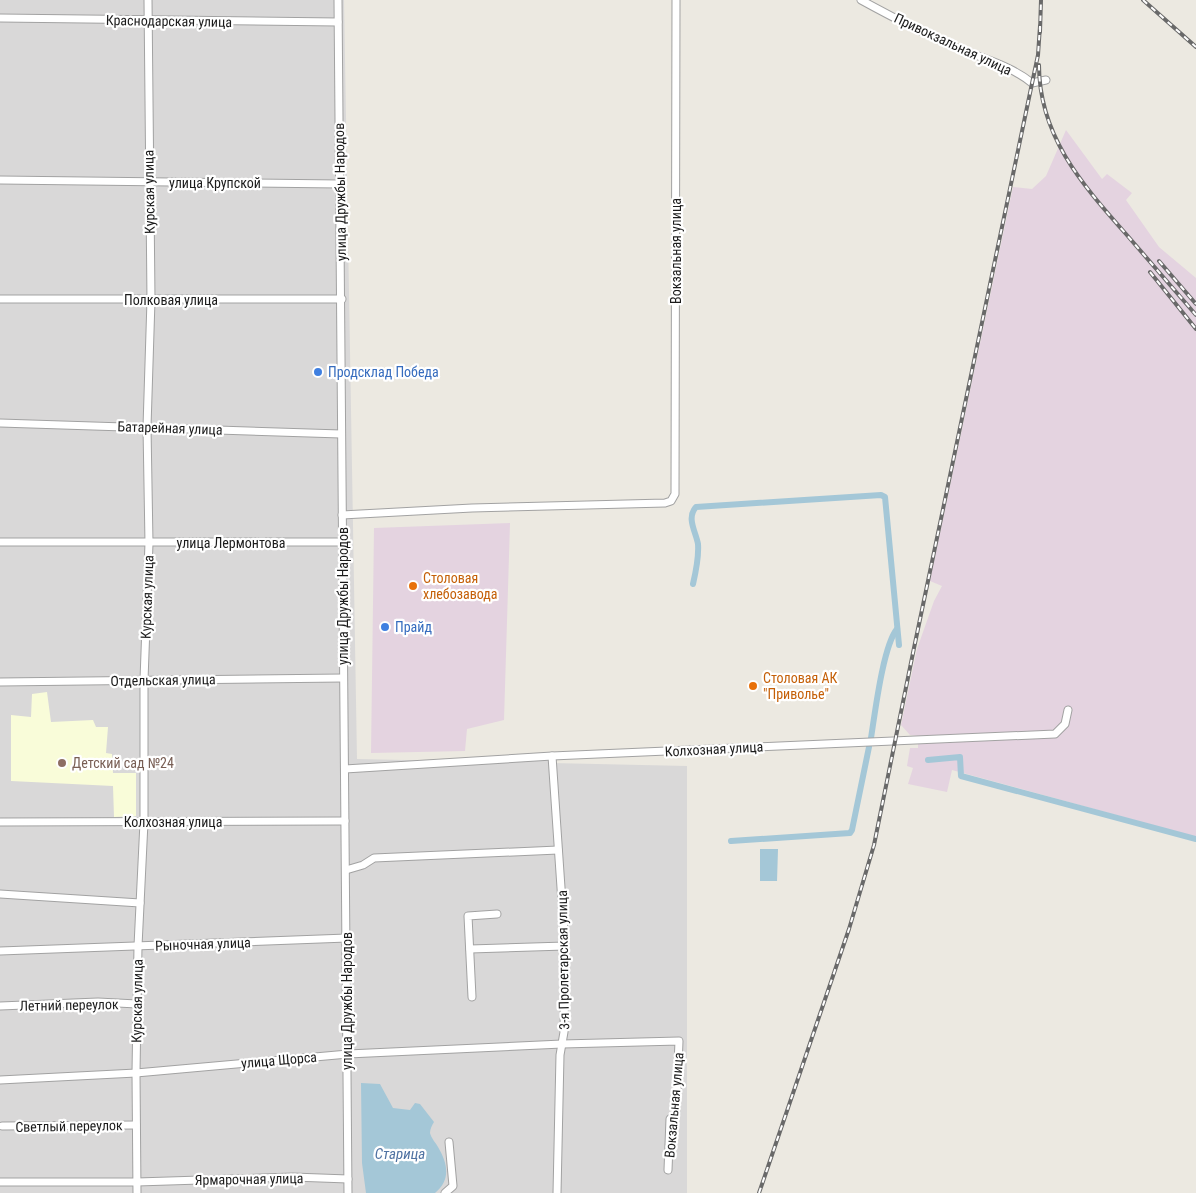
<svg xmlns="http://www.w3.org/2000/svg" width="1196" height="1193" viewBox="0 0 1196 1193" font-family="'Roboto Condensed',sans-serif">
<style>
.residential{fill:#d9d8d8}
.industrial{fill:#e4d3e0}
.education{fill:#f9fcd9}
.water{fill:#a4c7d7}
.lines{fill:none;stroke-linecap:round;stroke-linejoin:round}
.canal{stroke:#a4c7d7;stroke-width:6}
.minor-casing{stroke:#a2a2a2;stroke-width:9}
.minor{stroke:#fff;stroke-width:7}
.rail-casing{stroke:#696969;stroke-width:4}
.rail{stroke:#fff;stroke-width:2;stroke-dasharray:5.5;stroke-linecap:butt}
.shop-dot{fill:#3f7fe0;stroke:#fff;stroke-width:2}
.food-dot{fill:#e8710a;stroke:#fff;stroke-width:2}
.education-dot{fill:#8d6e63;stroke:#fff;stroke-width:2}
.labels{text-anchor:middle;stroke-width:4.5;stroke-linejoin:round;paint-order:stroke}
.street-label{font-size:14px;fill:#1b1b1b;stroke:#fff}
.shop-label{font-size:14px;fill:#366cbe;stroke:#fff;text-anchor:start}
.food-label{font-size:14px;fill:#c56008;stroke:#fff;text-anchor:start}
.education-label{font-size:14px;fill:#785e54;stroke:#fff;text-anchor:start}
.water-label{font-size:15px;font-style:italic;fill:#4f72a2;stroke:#fff}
</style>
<rect width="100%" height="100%" fill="#ece9e1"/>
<polygon class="residential" points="0,0 344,0 357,759 501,762 550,759 551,763 687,766 687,1193 0,1193"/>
<g class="industrial">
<polygon points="1066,130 1102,179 1107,174 1132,193 1126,200 1159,247 1196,278 1196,837 952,770 947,792 908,784 913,768 907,766 910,748 918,748 918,736 910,735 901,725 917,649 934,601 942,586 930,581 1013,187 1032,189 1046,176"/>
<polygon points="510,523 504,720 467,729 465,751 371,753 374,528"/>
</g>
<polygon class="education" points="47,692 51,722 93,720 96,727 108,727 106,753 112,754 113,773 136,773 136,816 114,817 113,786 11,781 11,715 31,717 32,694"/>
<g class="water">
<polygon points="760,849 778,849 777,881 760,881"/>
<path d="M361,1083L380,1084L393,1108L410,1110L415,1103L420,1104L434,1122C432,1125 430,1129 430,1133C431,1138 436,1143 438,1147C448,1164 451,1180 435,1193H366L362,1163Z"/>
</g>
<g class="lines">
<g class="canal">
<path d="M693,584C696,571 699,557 698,544C696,532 686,518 696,507L881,495L885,497L899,645"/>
<path d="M871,738C875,713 883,646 897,629"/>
<polyline points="928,760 960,757 961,776 1196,839"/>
<polyline points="731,841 850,833 852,830 869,747"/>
</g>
<defs>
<g id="minor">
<polyline points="338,0 348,1193"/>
<path d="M861,0C892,17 923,33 955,47C980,58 1010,65 1032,83L1046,80"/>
<polyline points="0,18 338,22"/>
<polyline points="0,180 340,184"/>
<polyline points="0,299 342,299"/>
<polyline points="0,423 341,434"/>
<polyline points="342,515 472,508 665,503 671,501 675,494 676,0"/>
<polyline points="0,542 342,542"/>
<polyline points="0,682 343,678"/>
<polyline points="552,756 565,946 564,1032 560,1055 557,1193"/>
<polyline points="345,769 552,756 1055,734 1065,724 1068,710"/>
<polyline points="0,822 345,821"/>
<polyline points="346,870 363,865 374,858 558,850"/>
<polyline points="0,894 140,903"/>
<polyline points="470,949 565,946"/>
<polyline points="0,951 347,938"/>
<polyline points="472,997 468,916 497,914"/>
<polyline points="0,1006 98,1002 137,1004"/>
<polyline points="0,1080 136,1073 348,1054 562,1044 679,1041 676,1114 670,1119 668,1170"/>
<polyline points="2,1126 136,1125"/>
<polyline points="0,1182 137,1182 293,1177 348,1179"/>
<polyline points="137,1193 136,1073 138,946 144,822 144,680 149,543 147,427 151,300 148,0"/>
<polyline points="445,1193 453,1186 449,1142"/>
</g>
</defs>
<use href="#minor" class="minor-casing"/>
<use href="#minor" class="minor"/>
<defs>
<g id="rail">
<polyline points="1143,0 1196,47"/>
<polyline points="1040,32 1041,0"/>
<path d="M1039,65C1039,136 1082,184 1126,234C1149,261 1173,288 1196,315"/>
<polyline points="1159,261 1196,304"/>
<polyline points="1150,272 1196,329"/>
<polyline points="759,1193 849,929 874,845 914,648 1030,93 1038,55 1040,26"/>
</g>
</defs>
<use href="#rail" class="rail-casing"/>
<use href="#rail" class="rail"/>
</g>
<g class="shop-dot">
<circle cx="318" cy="372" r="5"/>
<circle cx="385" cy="627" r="5"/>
</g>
<g class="food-dot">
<circle cx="413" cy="586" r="5"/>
<circle cx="753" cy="686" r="5"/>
</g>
<circle class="education-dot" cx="62" cy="763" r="5"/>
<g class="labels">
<g class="street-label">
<text transform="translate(169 21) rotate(1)" y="5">Краснодарская улица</text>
<text transform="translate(953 44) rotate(25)" y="5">Привокзальная улица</text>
<text x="215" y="188">улица Крупской</text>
<text transform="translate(149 192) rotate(-91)" y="5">Курская улица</text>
<text transform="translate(340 192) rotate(-91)" y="5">улица Дружбы Народов</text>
<text transform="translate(676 251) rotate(-90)" y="5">Вокзальная улица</text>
<text x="171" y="305">Полковая улица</text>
<text transform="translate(170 428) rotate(2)" y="5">Батарейная улица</text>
<text x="231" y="548">улица Лермонтова</text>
<text transform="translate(343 596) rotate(-90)" y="5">улица Дружбы Народов</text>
<text transform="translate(147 597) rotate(-88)" y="5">Курская улица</text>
<text transform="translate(163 680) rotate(-1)" y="5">Отдельская улица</text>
<text transform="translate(714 749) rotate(-3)" y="5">Колхозная улица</text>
<text x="173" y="827">Колхозная улица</text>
<text transform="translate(203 944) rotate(-2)" y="5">Рыночная улица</text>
<text transform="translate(563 960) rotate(-91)" y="5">3-я Пролетарская улица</text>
<text transform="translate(137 1001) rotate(-89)" y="5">Курская улица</text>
<text transform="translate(347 1001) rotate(-90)" y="5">улица Дружбы Народов</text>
<text transform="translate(69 1005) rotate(-1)" y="5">Летний переулок</text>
<text transform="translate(279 1060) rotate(-5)" y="5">улица Щорса</text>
<text transform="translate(674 1105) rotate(-85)" y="5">Вокзальная улица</text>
<text transform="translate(69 1126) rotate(-1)" y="5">Светлый переулок</text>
<text transform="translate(249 1179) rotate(-1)" y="5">Ярмарочная улица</text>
</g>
<g class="shop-label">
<text x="328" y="377">Продсклад Победа</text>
<text x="395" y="632">Прайд</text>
</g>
<g class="food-label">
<text x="423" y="583">Столовая<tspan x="423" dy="16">хлебозавода</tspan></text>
<text x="763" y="683">Столовая АК<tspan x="763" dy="16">"Приволье"</tspan></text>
</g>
<g class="education-label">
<text x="72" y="768">Детский сад №24</text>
</g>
<g class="water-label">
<text x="400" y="1159">Старица</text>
</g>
</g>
</svg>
